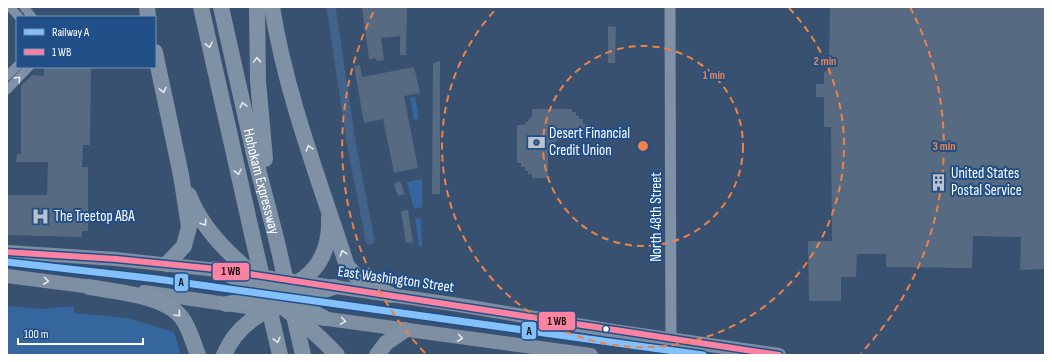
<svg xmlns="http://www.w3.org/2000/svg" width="1052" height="362" viewBox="0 0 1052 362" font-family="'Sofia Sans Condensed',sans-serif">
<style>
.green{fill:#35669d}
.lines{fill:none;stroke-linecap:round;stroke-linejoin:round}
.canal{stroke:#43638a;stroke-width:9}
.building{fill:#566a82}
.minor{stroke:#7f91a6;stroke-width:9}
.tertiary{stroke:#7f91a6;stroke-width:11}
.primary{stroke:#7e8ea3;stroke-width:14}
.motorway{stroke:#7f91a4;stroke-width:16}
.motorway-bridge{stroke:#7f91a4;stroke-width:16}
.bus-1-casing{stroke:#214f87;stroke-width:9}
.bus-1{stroke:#fc82a2;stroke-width:6}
.rail-1-casing{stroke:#214f87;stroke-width:10}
.rail-1{stroke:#84c1fa;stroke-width:7}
.oneway{stroke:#e5e9ed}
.oneway2{stroke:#e5e8ed}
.ring{fill:none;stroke:#ee8249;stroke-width:2;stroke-dasharray:7 5}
.bus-dot{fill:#fff;stroke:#214f87;stroke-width:1.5}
.labels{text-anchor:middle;stroke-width:4;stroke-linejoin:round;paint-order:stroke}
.poi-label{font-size:15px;fill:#fff;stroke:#214f87;text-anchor:start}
.street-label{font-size:15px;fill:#fff;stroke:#214f87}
.centre{fill:#ee8249;stroke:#214f87;stroke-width:2}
.ring-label{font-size:12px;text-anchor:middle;font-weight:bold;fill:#ee8249;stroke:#214f87;stroke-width:4;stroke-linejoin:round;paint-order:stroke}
.line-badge{stroke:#214f87;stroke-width:1.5}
.pale-badge-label{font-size:11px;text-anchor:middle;font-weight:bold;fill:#111}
</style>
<rect width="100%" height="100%" fill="#385170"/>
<g class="green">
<polygon points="415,97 419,119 414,120 410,98"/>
<polygon points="422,179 422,207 414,209 407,182"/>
<polygon points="421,218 422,247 419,247 415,219"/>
<polygon points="7,306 43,309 74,306 74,313 128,318 174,332 181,355 7,355"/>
</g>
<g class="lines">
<polyline class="canal" points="331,7 351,142 370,240"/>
</g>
<g class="building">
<polygon points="362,7 407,7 406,55 400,55 400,36 381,38 384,60 377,61 376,58 369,59"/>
<polygon points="830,7 1045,7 1045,269 1020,270 1021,237 973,236 972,268 886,267 886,254 857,254 856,277 841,277 841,301 809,301 808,241 832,241 831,127 824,127 824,97 816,97 816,84 824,84 824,72 829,70"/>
<polygon points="608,26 616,27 615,63 608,63"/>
<polygon points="440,61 440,194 432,194 433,63"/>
<polygon points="360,65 362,77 414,67 420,93 404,96 418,168 394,173 383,119 364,123 354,66"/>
<polygon points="44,67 91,67 90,145 83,145 82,167 88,167 88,231 82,231 82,237 7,235 7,195 47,195 48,162 16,162 17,154 21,154 21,86 32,75 44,76"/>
<polygon points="532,109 572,109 572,112 576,112 576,116 579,116 579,119 583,119 583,124 587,124 587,139 557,140 548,149 548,178 532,178 532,174 528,174 528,171 525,171 525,167 521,167 521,163 517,163 517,125 524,125 532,116"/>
<polygon points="400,181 405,194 398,196 394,184"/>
<polygon points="408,210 413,242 406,243 401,211"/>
</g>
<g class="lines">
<g class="minor">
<polyline points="10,7 19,17"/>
<polyline points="24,7 32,17"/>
<polyline points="7,76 17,66"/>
<polyline points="7,90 29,67"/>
</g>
<polyline class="tertiary" points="670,7 671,355"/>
<g class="primary">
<polyline points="7,252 116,259 226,271"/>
<polyline points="252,275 459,305 607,330 779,355"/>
<polyline points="7,276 100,288"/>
<polyline points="144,292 274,311"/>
<polyline points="313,317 591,355"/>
</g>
<g class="motorway">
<polyline points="147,7 148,17"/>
<polyline points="201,7 252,234"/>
<path id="s1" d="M221,7L254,154L276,238"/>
<polyline points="257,7 258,81 265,159"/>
<path d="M272,7C286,95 320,182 347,266L358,278L391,295"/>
<polyline points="155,52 181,175 189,227 184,246 167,264"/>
<path d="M189,195C209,248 275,295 324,318"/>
<path d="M216,269C261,288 303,319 337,355"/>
<path d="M89,287C116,292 165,295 182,318C190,329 193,343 198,355"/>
<path d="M227,304C278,294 332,284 329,218"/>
<path d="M224,355C243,309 291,301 334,287"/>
<polyline points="377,355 386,343 405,330"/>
</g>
<g class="motorway-bridge">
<polyline points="252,234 280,355"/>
<polyline points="276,238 303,355"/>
</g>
<defs>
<polyline id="bus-1" points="7,252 116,259 216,269 779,355"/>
</defs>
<use href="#bus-1" class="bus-1-casing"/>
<use href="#bus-1" class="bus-1"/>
<defs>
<polyline id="rail-1" points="7,262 157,279 703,355"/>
</defs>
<use href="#rail-1" class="rail-1-casing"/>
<use href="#rail-1" class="rail-1"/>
</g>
<defs><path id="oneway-chevron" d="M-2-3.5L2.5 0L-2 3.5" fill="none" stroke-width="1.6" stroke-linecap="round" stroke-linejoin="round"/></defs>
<g class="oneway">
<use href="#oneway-chevron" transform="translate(209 45) rotate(77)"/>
<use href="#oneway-chevron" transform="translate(257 60) rotate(-92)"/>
<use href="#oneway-chevron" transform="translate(18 79) rotate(-46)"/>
<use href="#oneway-chevron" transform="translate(163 90) rotate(78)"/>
<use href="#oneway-chevron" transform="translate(243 105) rotate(-103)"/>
<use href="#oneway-chevron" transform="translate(309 148) rotate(-107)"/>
<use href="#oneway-chevron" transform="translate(238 172) rotate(77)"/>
<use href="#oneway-chevron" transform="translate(204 223) rotate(56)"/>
<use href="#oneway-chevron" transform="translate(343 253) rotate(-107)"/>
<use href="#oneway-chevron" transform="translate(178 314) rotate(47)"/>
<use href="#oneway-chevron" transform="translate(277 340) rotate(77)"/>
</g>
<g class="oneway2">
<use href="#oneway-chevron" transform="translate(46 281) rotate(8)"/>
<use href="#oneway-chevron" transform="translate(343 321) rotate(9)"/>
<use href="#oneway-chevron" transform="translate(460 338) rotate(8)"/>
</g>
<g class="ring">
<circle cx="643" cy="146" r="100"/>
<path d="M789 8A201 201 0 1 1 497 8"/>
<path d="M425 353A301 301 0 0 1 376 7M910 7A301 301 0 0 1 861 353"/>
</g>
<defs>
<symbol id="bank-bare" viewBox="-9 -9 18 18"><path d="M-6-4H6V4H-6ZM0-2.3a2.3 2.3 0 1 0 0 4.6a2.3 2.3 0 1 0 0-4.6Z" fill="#b9c2cd" stroke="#214f87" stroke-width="2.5" paint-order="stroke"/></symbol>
<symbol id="building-bare" viewBox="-9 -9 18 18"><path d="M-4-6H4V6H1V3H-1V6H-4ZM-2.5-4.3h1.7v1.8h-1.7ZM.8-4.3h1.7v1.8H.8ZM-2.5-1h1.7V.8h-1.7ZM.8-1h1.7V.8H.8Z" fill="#b9c2cd" stroke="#214f87" stroke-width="2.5" paint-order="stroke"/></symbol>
<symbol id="hospital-bare" viewBox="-9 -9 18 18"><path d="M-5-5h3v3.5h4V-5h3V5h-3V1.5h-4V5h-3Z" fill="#b9c2cd" stroke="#214f87" stroke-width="2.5" paint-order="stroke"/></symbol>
</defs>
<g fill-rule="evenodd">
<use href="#bank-bare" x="524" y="130" width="25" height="25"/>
<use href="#building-bare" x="926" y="170" width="25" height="25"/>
<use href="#hospital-bare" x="28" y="204" width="25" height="25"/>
</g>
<circle class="bus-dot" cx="606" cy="329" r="3.5"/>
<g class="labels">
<g class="poi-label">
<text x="549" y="138">Desert Financial<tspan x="549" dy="17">Credit Union</tspan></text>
<text x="951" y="178">United States<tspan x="951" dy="17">Postal Service</tspan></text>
<text x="54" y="221">The Treetop ABA</text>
</g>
<g class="street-label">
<text dy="5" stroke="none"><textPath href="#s1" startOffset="179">Hohokam Expressway</textPath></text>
<text transform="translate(656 217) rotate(-90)" y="5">North 48th Street</text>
<text transform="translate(396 279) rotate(8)" y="5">East Washington Street</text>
</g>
</g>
<circle cx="643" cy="146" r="6" class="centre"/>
<g class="ring-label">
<text x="825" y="65">2 min</text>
<text x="714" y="79">1 min</text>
<text x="944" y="150">3 min</text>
</g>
<g class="line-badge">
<rect x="212" y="262" width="38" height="19" rx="4" fill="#fc82a2"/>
<rect x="174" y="273" width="15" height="19" rx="4" fill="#84c1fa"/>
<rect x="538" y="311" width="38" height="20" rx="4" fill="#fc82a2"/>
<rect x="521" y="321" width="16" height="19" rx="4" fill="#84c1fa"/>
</g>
<g class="pale-badge-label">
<text x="231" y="275">1 WB</text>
<text x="181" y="286">A</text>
<text x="557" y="325">1 WB</text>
<text x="529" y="335">A</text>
</g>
<rect width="1052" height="362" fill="none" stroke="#ffffff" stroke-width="16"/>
<rect x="16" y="16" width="140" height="52" fill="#214f87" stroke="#7a95b7"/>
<rect x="24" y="29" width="20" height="6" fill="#84c1fa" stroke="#7a95b7"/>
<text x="52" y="36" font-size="12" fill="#ffffff">Railway A</text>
<rect x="24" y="49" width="20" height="6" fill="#fc82a2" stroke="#7a95b7"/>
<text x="52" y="56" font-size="12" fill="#ffffff">1 WB</text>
<path d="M18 338v6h125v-6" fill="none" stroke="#ffffff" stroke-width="2"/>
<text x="24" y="338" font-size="12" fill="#ffffff" stroke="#214f87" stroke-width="3" paint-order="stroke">100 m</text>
</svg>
